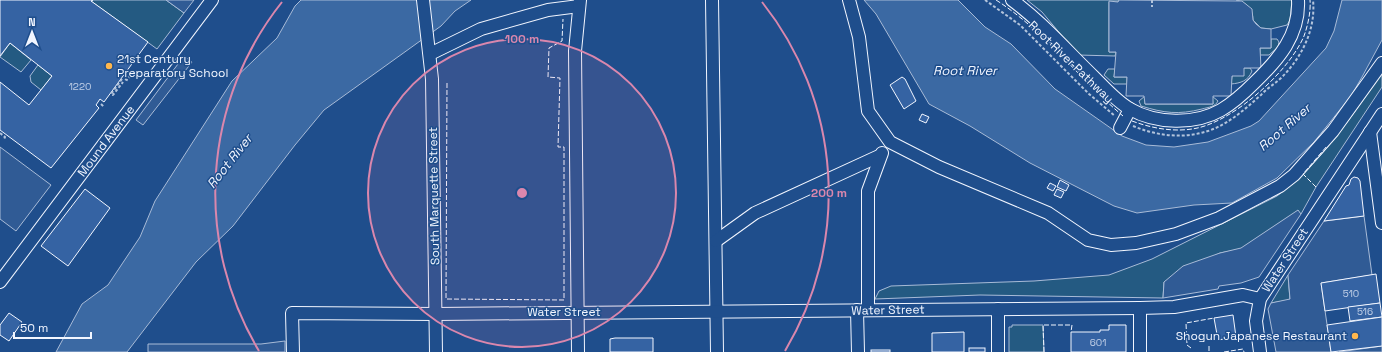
<svg xmlns="http://www.w3.org/2000/svg" width="1382" height="352" viewBox="0 0 1382 352" font-family="'Space Grotesk',sans-serif">
<style>
.green{fill:#245a82;stroke:#a8bbd7}
.parking{fill:#305b95;stroke:#a8bbd7}
.water{fill:#3b69a3;stroke:#a8bbd7}
.building{fill:#3563a3;stroke:#f2f6ff}
.lines{fill:none;stroke-linecap:round;stroke-linejoin:round}
.minor-casing{stroke:#f2f6ff;stroke-width:14}
.path{stroke:#b3c4dc;stroke-width:2;stroke-dasharray:3 2;stroke-linecap:butt}
.minor{stroke:#1f4e8c;stroke-width:12}
.fence{stroke:#f2f6ff;stroke-width:1;stroke-dasharray:5 2;stroke-linecap:butt}
.ring{fill:none;stroke:#da87ad;stroke-width:2}
.poi-dot{fill:#ffb74d;stroke:#1f4e8c;stroke-width:1.5}
.labels{text-anchor:middle;stroke-width:3;stroke-linejoin:round;paint-order:stroke}
.number-label{font-size:10px;fill:#c3d1e8}
.poi-label{font-size:12px;fill:#f2f6ff;stroke:#1f4e8c;text-anchor:start}
.street-label{font-size:12px;fill:#f2f6ff;stroke:#1f4e8c}
.water-label{font-size:13px;font-style:italic;fill:#f2f6ff;stroke:#1f4e8c}
.centre{fill:#da87ad;stroke:#1f4e8c;stroke-width:2}
.ring-label{font-size:12px;text-anchor:middle;font-weight:bold;fill:#da87ad;stroke:#1f4e8c;stroke-width:3;stroke-linejoin:round;paint-order:stroke}
</style>
<rect width="100%" height="100%" fill="#1f4e8c"/>
<g class="green">
<polygon points="93,0 166,0 184,13 157,49 91,1"/>
<polygon points="1027,0 1119,0 1119,2 1109,2 1109,52 1116,52 1115,56 1078,55 1042,12"/>
<path d="M1236,0H1292L1290,20L1287,25L1271,29L1261,28L1253,20C1253,9 1246,2 1236,0Z"/>
<polygon points="1271,39 1277,39 1279,42 1278,47 1269,55 1260,55 1260,48 1271,48"/>
<polygon points="10,43 31,60 21,72 0,57"/>
<polygon points="38,65 52,76 41,90 31,82 30,76"/>
<path d="M1244,68H1250L1252,71C1248,81 1241,83 1231,84L1232,76Z"/>
<polygon points="1108,69 1115,69 1114,77 1127,77 1127,84 1114,84 1104,75"/>
<path d="M1382,73V87L1316,187L1301,214L1298,211L1241,249L1220,253L1164,282L1163,298L980,295L875,299L879,291L891,286L1034,281L1109,275L1152,259L1277,196C1321,163 1351,117 1382,73Z"/>
<path d="M1145,96V104H1213L1212,96L1218,101C1215,107 1209,107 1202,109C1178,115 1164,113 1141,106L1139,101Z"/>
<polygon points="1288,275 1290,300 1271,303"/>
<polygon points="1012,325 1043,325 1044,352 1009,352 1009,327 1012,327"/>
</g>
<g class="parking">
<polygon points="166,0 194,0 184,13"/>
<polygon points="1119,0 1242,1 1252,9 1253,20 1256,24 1261,28 1271,29 1271,48 1260,48 1261,68 1244,68 1244,76 1232,76 1231,96 1213,96 1213,104 1145,104 1144,96 1126,96 1127,77 1114,77 1116,52 1109,52 1109,1 1118,2"/>
<polygon points="184,56 192,62 143,125 136,120"/>
<polygon points="0,147 51,185 16,231 0,219"/>
<polygon points="1298,210 1301,214 1259,277 1241,283 1219,286 1218,289 1163,298 1164,282 1183,266 1220,253 1241,248"/>
<polygon points="1364,216 1372,275 1321,283 1331,352 1276,352 1268,309 1271,303 1290,299 1288,275 1324,221"/>
<polygon points="285,341 285,352 148,352 148,344 261,344"/>
<polygon points="1382,346 1382,352 1339,352"/>
</g>
<g class="water">
<polygon points="301,0 471,0 455,11 441,26 324,110 295,145 233,226 196,262 127,352 56,352 82,304 108,285 140,237 155,201 232,81 277,38 295,6"/>
<polygon points="864,0 958,0 985,27 1011,44 1055,89 1122,136 1146,145 1174,147 1208,142 1251,126 1259,121 1326,48 1334,31 1342,0 1382,0 1382,40 1362,77 1351,96 1314,142 1277,178 1232,203 1194,205 1137,213 1114,206 1030,163 970,126 929,104 876,14"/>
</g>
<g class="building">
<polygon points="0,0 93,0 91,1 148,42 104,102 100,99 96,105 99,108 51,168 0,130 0,82 29,105 52,76 10,43 0,56"/>
<polygon points="902,77 905,79 916,101 904,109 890,85"/>
<polygon points="922,114 929,117 926,123 919,120"/>
<polygon points="1354,177 1358,178 1360,181 1364,216 1324,221 1346,186 1349,185 1351,179"/>
<polygon points="1060,180 1069,185 1066,191 1057,187"/>
<polygon points="1050,183 1056,186 1053,191 1047,188"/>
<polygon points="85,189 110,208 68,266 41,246"/>
<polygon points="1057,189 1064,192 1061,198 1054,195"/>
<polygon points="1376,274 1380,303 1325,311 1321,283"/>
<polygon points="1380,303 1382,317 1350,321 1348,307"/>
<polygon points="9,313 22,322 9,341 0,335 0,325"/>
<polygon points="1233,315 1236,337 1218,340 1214,318"/>
<polygon points="1382,317 1382,346 1331,352 1327,325"/>
<polygon points="1109,325 1126,325 1126,352 1071,352 1071,332 1100,332 1100,330 1109,330"/>
<polygon points="964,332 964,352 932,352 932,333"/>
<polygon points="615,338 653,338 653,352 610,352 610,339"/>
<rect x="969" y="348" width="16" height="4"/>
<rect x="871" y="350" width="19" height="2"/>
</g>
<g class="lines">
<defs>
<g id="minor">
<polyline points="423,0 432,79 436,352"/>
<polyline points="712,0 717,352"/>
<polyline points="849,0 859,37 868,111 890,142 939,167 1048,213 1088,240 1111,245 1136,243 1176,234 1219,218 1280,186 1294,175 1333,131 1382,63"/>
<path d="M1012,0C1042,22 1067,51 1094,77C1105,88 1116,101 1130,109C1156,124 1195,125 1221,110C1233,103 1244,93 1254,83C1278,60 1300,35 1298,0"/>
<polyline points="430,54 481,29 548,10 579,6"/>
<polyline points="1120,128 1130,109"/>
<polyline points="1370,132 1382,223"/>
<polyline points="716,241 755,213 879,156"/>
<polyline points="0,282 212,0"/>
<polyline points="1140,308 1140,352"/>
<polyline points="998,309 998,352"/>
<polyline points="857,310 858,352"/>
<polyline points="868,310 868,191 882,153"/>
<polyline points="293,352 292,313 436,314 1140,308 1174,307 1243,295 1260,299"/>
<polyline points="578,352 575,51 580,0"/>
<polyline points="1260,352 1256,321 1260,299 1382,114"/>
</g>
</defs>
<use href="#minor" class="minor-casing"/>
<g class="path">
<polyline points="985,0 1020,25 1089,94 1115,116"/>
<polyline points="1152,0 1152,7"/>
<polyline points="128,76 131,78"/>
<polyline points="122,79 111,94 113,95 123,82"/>
<polyline points="125,79 129,81"/>
<polyline points="101,104 104,107"/>
<path d="M1133,126C1157,136 1183,139 1208,131C1229,124 1245,109 1261,95C1267,88 1275,84 1282,77C1302,57 1316,29 1313,0"/>
<polyline points="0,133 5,137 4,139"/>
</g>
<use href="#minor" class="minor"/>
<g class="fence">
<path d="M996,0C1045,31 1079,79 1123,116"/>
<polyline points="447,83 446,299 564,300 564,147 558,147 560,78 548,77 549,48 562,41 563,19"/>
<path d="M1132,121C1151,128 1172,132 1192,129C1231,124 1289,72 1304,36C1308,25 1311,11 1310,0"/>
<polyline points="1316,187 1303,174 1327,146"/>
<polyline points="1209,346 1209,352"/>
<polyline points="1191,348 1187,345 1186,323 1214,318"/>
<polyline points="1044,352 1043,325 1072,325 1071,332"/>
<polyline points="1224,352 1243,349 1244,352"/>
</g>
</g>
<circle cx="522" cy="193" r="154" fill="#da87ad" fill-opacity=".12"/>
<g class="ring">
<circle cx="522" cy="193" r="154"/>
<path d="M259 351A307 307 0 0 1 282 2M762 2A307 307 0 0 1 785 351"/>
</g>
<g class="poi-dot">
<circle cx="109" cy="66" r="4"/>
<circle cx="1355" cy="336" r="4"/>
</g>
<g class="labels">
<g class="number-label">
<text x="80" y="90">1220</text>
<text x="1351" y="297">510</text>
<text x="1365" y="315">516</text>
<text x="1098" y="346">601</text>
</g>
<g class="poi-label">
<text x="117" y="63">21st Century<tspan x="117" dy="14">Preparatory School</tspan></text>
<text x="1347" y="340" text-anchor="end">Shogun Japanese Restaurant</text>
</g>
<g class="street-label">
<text transform="translate(1071 62) rotate(44)" y="4">Root River Pathway</text>
<text transform="translate(106 141) rotate(-53)" y="4">Mound Avenue</text>
<text transform="translate(434 196) rotate(-91)" y="4">South Marquette Street</text>
<text transform="translate(1285 260) rotate(-57)" y="4">Water Street</text>
<text transform="translate(888 310) rotate(-1)" y="4">Water Street</text>
<text x="564" y="316">Water Street</text>
</g>
<g class="water-label">
<text x="965" y="75">Root River</text>
<text transform="translate(1284 127) rotate(-41)" y="5">Root River</text>
<text transform="translate(229 161) rotate(-52)" y="5">Root River</text>
</g>
</g>
<circle cx="522" cy="193" r="6" class="centre"/>
<g class="ring-label">
<text x="522" y="43">100 m</text>
<text x="829" y="197">200 m</text>
</g>
<g transform="translate(32 32)" stroke="#1f4e8c" stroke-width="3" paint-order="stroke">
<path d="M0-3L7 15L0 10L-7 15Z" fill="#f2f6ff"/>
<text y="-6" font-size="11" font-weight="bold" text-anchor="middle" fill="#f2f6ff">N</text>
</g>
<path d="M14 332v6h77v-6" fill="none" stroke="#f2f6ff" stroke-width="2"/>
<text x="20" y="332" font-size="12" fill="#f2f6ff" stroke="#1f4e8c" stroke-width="3" paint-order="stroke">50 m</text>
</svg>
